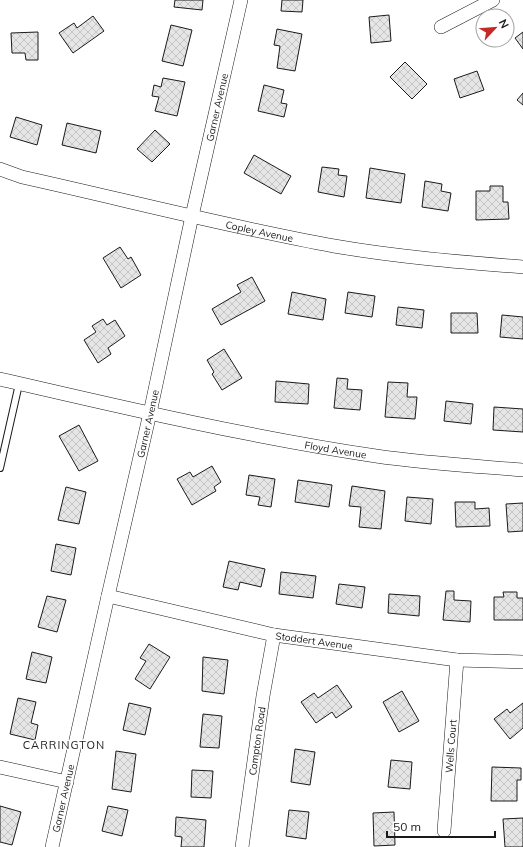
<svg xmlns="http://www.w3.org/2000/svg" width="523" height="847" viewBox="0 0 523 847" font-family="Mulish,sans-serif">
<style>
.building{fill:url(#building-cross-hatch);stroke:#1a1a1a}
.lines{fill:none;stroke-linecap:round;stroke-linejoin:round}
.lane-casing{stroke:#1a1a1a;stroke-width:8}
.street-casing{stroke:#1a1a1a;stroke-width:14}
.lane{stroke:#fff;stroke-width:6}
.street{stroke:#fff;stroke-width:13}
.labels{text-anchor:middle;stroke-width:3;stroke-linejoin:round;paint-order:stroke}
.street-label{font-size:10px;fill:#1a1a1a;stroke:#fff}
.neighbourhood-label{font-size:11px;letter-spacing:1px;fill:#1a1a1a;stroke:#fff}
</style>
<defs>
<pattern id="building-cross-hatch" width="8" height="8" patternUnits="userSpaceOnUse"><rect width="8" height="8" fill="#e6e6e6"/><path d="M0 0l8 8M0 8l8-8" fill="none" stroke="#c5c5c5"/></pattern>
</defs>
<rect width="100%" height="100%" fill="#fff"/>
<g class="building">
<polygon points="175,0 203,0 202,10 174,7"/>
<polygon points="282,0 303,0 302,12 281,11"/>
<polygon points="389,15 391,41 371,43 369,17"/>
<polygon points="93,16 104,31 73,53 59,33 74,23 77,28"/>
<polygon points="171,25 192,30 183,66 162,61"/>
<polygon points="277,29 302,34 295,71 277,68 280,46 274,45"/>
<polygon points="38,32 38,60 26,60 25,53 12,53 11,33"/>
<polygon points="523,32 523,49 515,38"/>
<polygon points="405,62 427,84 412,99 390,77"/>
<polygon points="477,71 484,90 460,98 454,79"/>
<polygon points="163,78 185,82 177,116 155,111 159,97 152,96 154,85 161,87"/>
<polygon points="264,85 284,90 281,103 287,104 284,117 258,111"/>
<polygon points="523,93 523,105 517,100"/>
<polygon points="16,117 42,125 37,145 10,137"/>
<polygon points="67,123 101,131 96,153 62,145"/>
<polygon points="155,130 170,144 152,162 137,149"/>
<polygon points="254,155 291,176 281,194 244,173"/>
<polygon points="322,167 339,169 338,175 347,176 344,197 318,192"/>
<polygon points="370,168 405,174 401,203 366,198"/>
<polygon points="425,181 442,184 441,191 451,193 448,211 422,207"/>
<polygon points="490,186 503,186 503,202 508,202 509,219 476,220 476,191 490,191"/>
<polygon points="120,247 128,259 131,257 141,275 121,288 103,258"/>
<polygon points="252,277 265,301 221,325 212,309 241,292 237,285"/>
<polygon points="292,292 326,299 323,320 288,314"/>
<polygon points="348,292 375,296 372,317 345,313"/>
<polygon points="398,307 424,310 422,328 396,325"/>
<polygon points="451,313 477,313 478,333 451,333"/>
<polygon points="502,315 523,317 523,339 500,337"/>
<polygon points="103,319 107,325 115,320 125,336 108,348 111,354 98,363 84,340 96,332 92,326"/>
<polygon points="224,349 242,378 222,390 212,374 214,372 207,360"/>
<polygon points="337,378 348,379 347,389 362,390 360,410 334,408"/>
<polygon points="276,381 309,384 308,404 275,402"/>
<polygon points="388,382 408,383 407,397 417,397 415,419 385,417"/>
<polygon points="446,401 473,404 471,424 444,421"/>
<polygon points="494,407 523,409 523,432 493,430"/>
<polygon points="79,425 98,461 79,471 59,436"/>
<polygon points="212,466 221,482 214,487 216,491 192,505 177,479 190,472 193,477"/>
<polygon points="249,475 275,479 271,507 258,505 260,497 246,495"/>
<polygon points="298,480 332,485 329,507 295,502"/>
<polygon points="352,486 385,491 381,529 359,527 361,507 349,506"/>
<polygon points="66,487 86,492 79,524 58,520"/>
<polygon points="407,497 433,499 431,524 405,521"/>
<polygon points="455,502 475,502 475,509 489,508 490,526 456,527"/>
<polygon points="523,503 523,531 508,532 506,504"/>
<polygon points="56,544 76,548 71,575 51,571"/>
<polygon points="229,561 265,569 261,587 240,582 238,590 223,587"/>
<polygon points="281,572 316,576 313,598 279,594"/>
<polygon points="339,584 365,587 362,608 336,604"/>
<polygon points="446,591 454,591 454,600 471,601 470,622 443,620"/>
<polygon points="503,592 517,592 517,598 523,598 523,620 494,620 494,597 504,597"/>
<polygon points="389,594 420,596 419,616 388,613"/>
<polygon points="47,596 66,600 57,632 38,627"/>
<polygon points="149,644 170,657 150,689 135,679 146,661 140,658"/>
<polygon points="32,652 52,657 46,683 26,679"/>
<polygon points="203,657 228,660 224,694 202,691"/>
<polygon points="337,685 352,707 336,718 332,712 316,723 301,702 314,693 318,698"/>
<polygon points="402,691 419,721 399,732 383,702"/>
<polygon points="18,698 36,702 31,723 38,725 35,740 10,734"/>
<polygon points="129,703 151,708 145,735 123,730"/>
<polygon points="523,703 523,728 510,739 494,719 507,709 510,713"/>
<polygon points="203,714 222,716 219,748 200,747"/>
<polygon points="295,749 315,752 310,785 291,782"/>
<polygon points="116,751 136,754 131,792 112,789"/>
<polygon points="391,760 412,762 410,789 388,787"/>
<polygon points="492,767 521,768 521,780 517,780 517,801 491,801"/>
<polygon points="192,770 213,771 211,798 191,797"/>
<polygon points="0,806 21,812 12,845 0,842"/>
<polygon points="108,806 128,810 122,836 102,831"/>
<polygon points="289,810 309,812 306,839 286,836"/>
<polygon points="394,812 395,845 374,846 373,813"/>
<polygon points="176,817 206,820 204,847 181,847 182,837 175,836"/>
<polygon points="523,818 523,847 505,847 503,819"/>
</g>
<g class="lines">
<defs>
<polyline id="lane" points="0,468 19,384"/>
<g id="street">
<polyline points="441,27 493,0"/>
<path id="s1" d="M0,169L22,177C126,200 229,227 334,246C397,257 460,262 523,267"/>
<path id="s2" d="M0,379C125,408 249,437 376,456C424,463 474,466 523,470"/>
<path id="s3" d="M108,596L274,635L457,660L523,662"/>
<polyline points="0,767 67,782"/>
<path id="s4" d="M444,831L457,660"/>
<path id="s5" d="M52,847L108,596L150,413L192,216L241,0"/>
<path id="s6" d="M242,847L263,696L274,635"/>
</g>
</defs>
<use href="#lane" class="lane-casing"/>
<use href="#street" class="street-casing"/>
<use href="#lane" class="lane"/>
<use href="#street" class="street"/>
</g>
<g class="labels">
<g class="street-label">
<text dy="4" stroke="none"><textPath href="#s5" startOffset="758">Garner Avenue</textPath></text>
<text dy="4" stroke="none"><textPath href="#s1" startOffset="267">Copley Avenue</textPath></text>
<text dy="4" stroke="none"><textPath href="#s5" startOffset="434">Garner Avenue</textPath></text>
<text dy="4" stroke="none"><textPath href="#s2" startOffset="343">Floyd Avenue</textPath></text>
<text dy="4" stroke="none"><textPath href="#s3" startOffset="211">Stoddert Avenue</textPath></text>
<text dy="4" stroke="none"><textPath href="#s6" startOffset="107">Compton Road</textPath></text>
<text dy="4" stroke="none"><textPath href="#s4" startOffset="85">Wells Court</textPath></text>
<text dy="4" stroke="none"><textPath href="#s5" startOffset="50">Garner Avenue</textPath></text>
</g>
<g class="neighbourhood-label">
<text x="64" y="749">CARRINGTON</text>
</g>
</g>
<g transform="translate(495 28) rotate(64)"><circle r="19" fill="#ffffff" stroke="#a3a3a3"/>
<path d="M0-3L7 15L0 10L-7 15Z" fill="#c62828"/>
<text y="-6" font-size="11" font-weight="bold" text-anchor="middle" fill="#1a1a1a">N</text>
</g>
<path d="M387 831v6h108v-6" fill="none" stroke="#1a1a1a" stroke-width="2"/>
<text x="393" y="831" font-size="12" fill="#1a1a1a" stroke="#ffffff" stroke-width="3" paint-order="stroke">50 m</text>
</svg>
